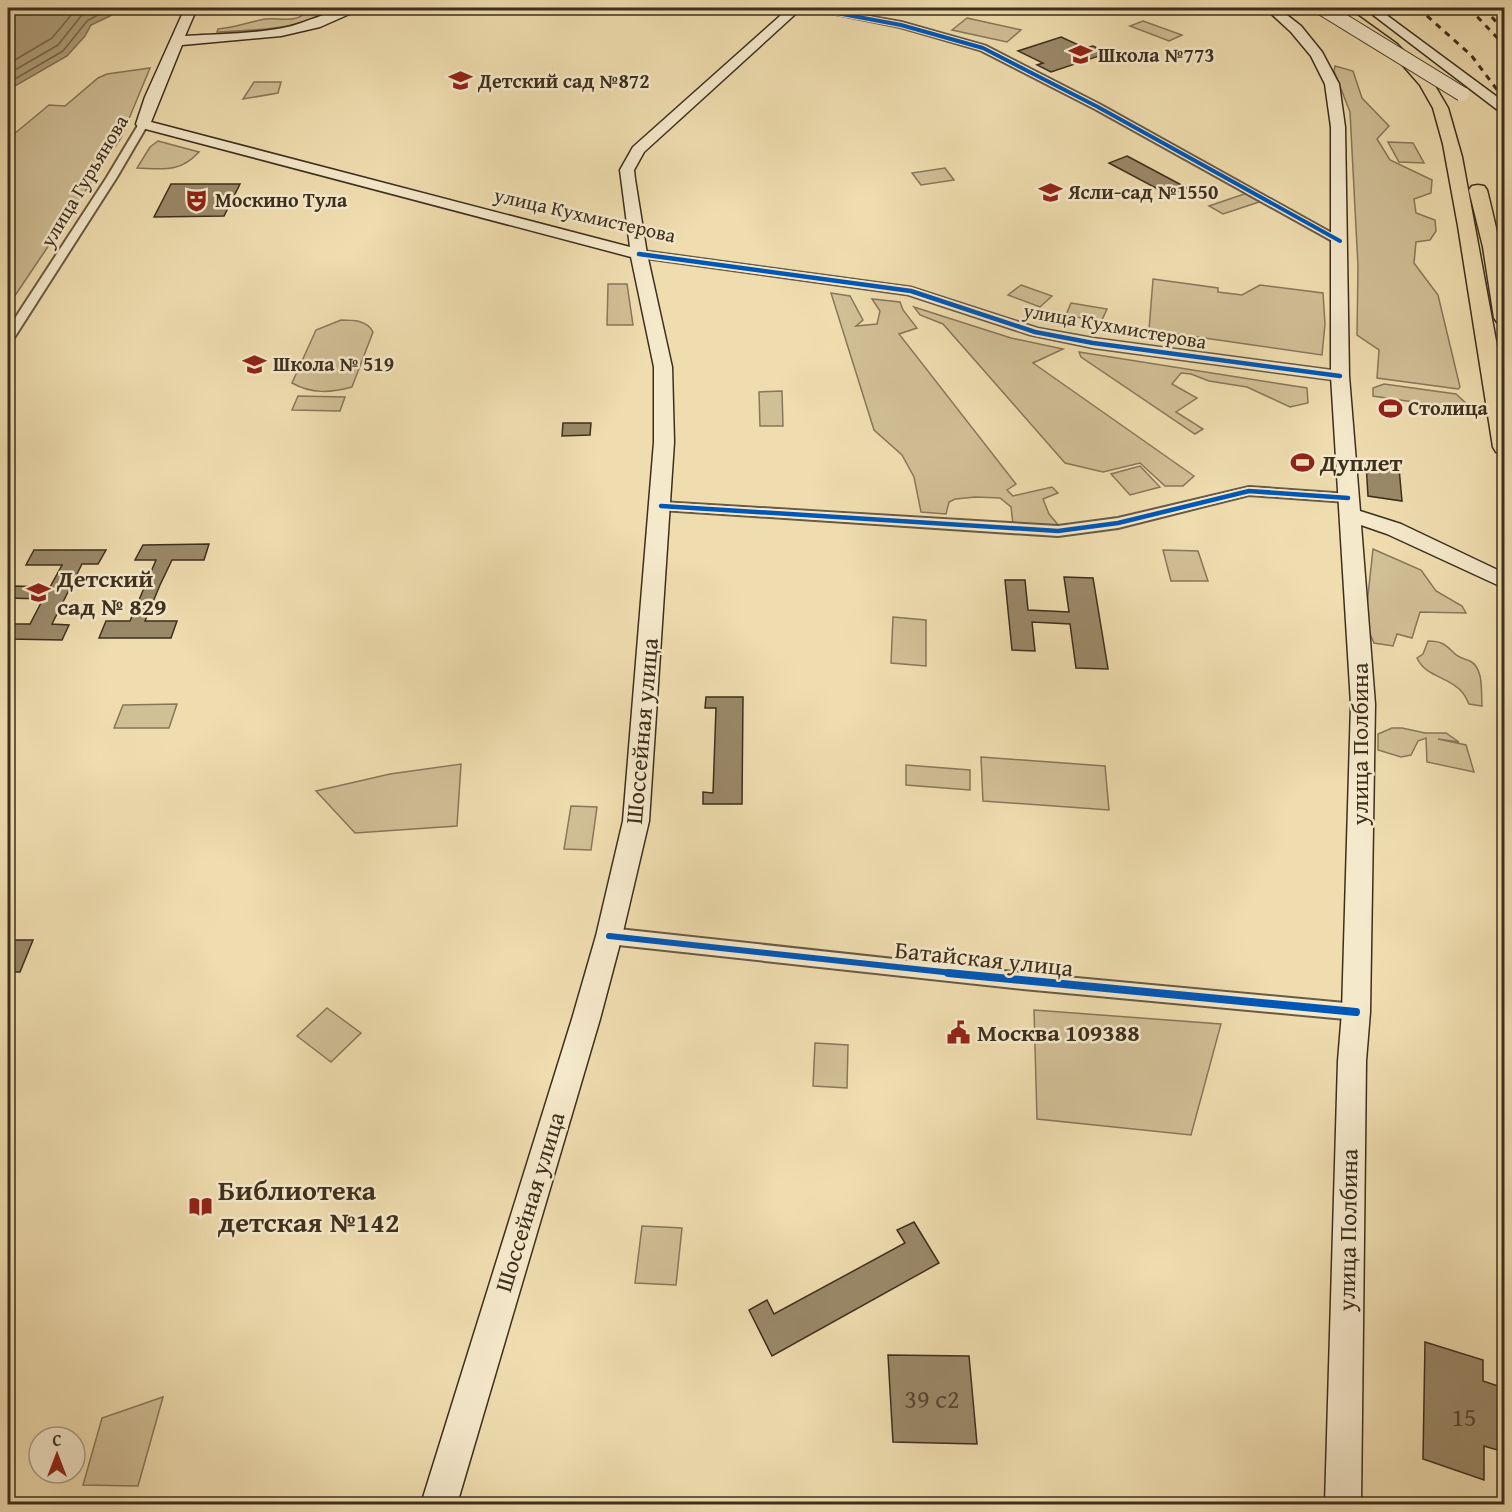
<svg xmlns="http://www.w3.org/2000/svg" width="1512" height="1512" viewBox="0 0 1512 1512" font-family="'Gentium Book Plus',serif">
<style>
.green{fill:#d1bf96;stroke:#87775a;stroke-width:1.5}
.water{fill:#b2a27d;stroke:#837457;stroke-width:1.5}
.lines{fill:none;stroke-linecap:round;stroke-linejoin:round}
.shore{stroke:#78684d;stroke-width:1.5}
.building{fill:#9a8969;stroke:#3d2f1d;stroke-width:1.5}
.minor-casing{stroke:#6a5a42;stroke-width:4}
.tertiary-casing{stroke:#6a5a42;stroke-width:3}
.secondary-casing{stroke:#3d2f1d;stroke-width:3}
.primary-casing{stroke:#3d2f1d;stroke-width:3}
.minor{fill:#f5e9cb;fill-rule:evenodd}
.tertiary{fill:#f5e9cb;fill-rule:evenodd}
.secondary{fill:#f5e9cb;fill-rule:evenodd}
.primary{fill:#efddaf;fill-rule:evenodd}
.rail{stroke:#3d2f1d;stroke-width:3;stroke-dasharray:6 6;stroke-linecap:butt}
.secondary-bridge-casing{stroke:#3d2f1d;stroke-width:16;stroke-linecap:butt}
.secondary-bridge{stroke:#f5e9cb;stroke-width:14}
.cycleway-far3-casing{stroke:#f5e9cb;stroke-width:6}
.cycleway-far2-casing{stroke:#f5e9cb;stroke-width:8}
.cycleway-far1-casing{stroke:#f5e9cb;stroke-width:10}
.cycleway-casing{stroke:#f5e9cb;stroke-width:11}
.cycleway-far3{stroke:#0057b8;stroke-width:4}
.cycleway-far2{stroke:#0057b8;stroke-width:4.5}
.cycleway-far1{stroke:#0057b8;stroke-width:6}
.cycleway{stroke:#0057b8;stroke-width:8}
.labels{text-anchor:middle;stroke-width:5;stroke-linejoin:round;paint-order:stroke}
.far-poi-label{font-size:20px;font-weight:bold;fill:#3d2f1d;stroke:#f5e9cb;text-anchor:start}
.far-street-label{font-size:20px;fill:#3d2f1d;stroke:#f5e9cb}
.poi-label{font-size:24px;font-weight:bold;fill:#3d2f1d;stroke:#f5e9cb;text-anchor:start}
.street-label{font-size:24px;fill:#3d2f1d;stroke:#f5e9cb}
.near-number-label{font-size:26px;fill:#544630}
.near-poi-label{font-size:28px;font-weight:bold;fill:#3d2f1d;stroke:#f5e9cb;text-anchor:start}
</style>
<rect width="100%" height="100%" fill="#efddaf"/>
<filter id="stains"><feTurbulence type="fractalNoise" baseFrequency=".00333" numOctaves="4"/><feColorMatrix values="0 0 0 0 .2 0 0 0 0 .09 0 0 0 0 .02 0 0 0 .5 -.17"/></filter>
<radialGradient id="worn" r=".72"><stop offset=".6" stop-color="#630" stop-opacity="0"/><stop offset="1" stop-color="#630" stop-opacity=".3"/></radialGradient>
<g class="green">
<path d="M299,8H320L325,11C303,31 245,30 217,32L218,29C234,28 249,22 265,19C279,17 295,24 306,12Z"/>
<polygon points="967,18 1021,30 1007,42 952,30"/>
<polygon points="1143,21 1182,35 1169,41 1130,26"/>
<polygon points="1335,66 1353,71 1362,98 1389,126 1377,139 1390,160 1432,180 1431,193 1414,199 1416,213 1435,220 1436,231 1430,240 1416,242 1414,263 1438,295 1460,387 1458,389 1377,378 1379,350 1357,335 1358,266 1350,112 1334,71"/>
<polygon points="150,68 121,138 8,306 8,139 49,105 65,106 98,78 107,74"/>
<polygon points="254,82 281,82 278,93 243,99"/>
<path d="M158,141L199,152C180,173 163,169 137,168L150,147Z"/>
<polygon points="1388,142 1413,143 1424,163 1399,162"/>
<polygon points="945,168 954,180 921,185 912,173"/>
<polygon points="1247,193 1262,201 1223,214 1209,206"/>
<polygon points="1153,279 1218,288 1218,292 1242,295 1260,285 1323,293 1325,324 1322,355 1149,330"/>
<polygon points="608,284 627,284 633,325 607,325"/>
<polygon points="1021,285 1052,296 1040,307 1008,295"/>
<polygon points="831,293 850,296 863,320 856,326 877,324 880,311 872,299 900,302 903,310 917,328 899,334 1016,484 1007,490 1013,496 1052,487 1058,493 1043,499 1049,514 1060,527 1013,524 1011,507 1000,498 976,497 955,499 949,502 946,514 921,512 914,477 902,455 874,430"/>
<polygon points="1071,303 1107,309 1101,322 1066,315"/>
<polygon points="914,307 1011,338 1063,349 1033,363 1194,476 1183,486 1165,486 1140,463 1103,472 1065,463 943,324 920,315"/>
<path d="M341,320C353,320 367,320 373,332L352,387C330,393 312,394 292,383L316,330Z"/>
<polygon points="1079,352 1307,388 1308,403 1290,407 1247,387 1209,381 1191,374 1181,373 1172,384 1197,398 1176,412 1203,429 1195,434 1081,357"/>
<polygon points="1384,384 1456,394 1470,407 1462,412 1448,407 1373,396 1373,388"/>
<polygon points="782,391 783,426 760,426 759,392"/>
<polygon points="298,396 345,397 340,411 292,410"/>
<polygon points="1140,466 1160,487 1130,495 1111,474"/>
<polygon points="1373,549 1421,570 1436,591 1462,606 1466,613 1420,612 1412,638 1397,634 1393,646 1374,643 1365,623"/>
<polygon points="1163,550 1198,551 1208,581 1171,581"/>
<polygon points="893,617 926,620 926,666 891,663"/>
<path d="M1428,641C1441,641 1445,644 1453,652C1457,657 1464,659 1470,661C1484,668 1481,692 1482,706L1469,704C1467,700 1465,695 1462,692C1449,676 1426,678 1417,658L1423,654Z"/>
<polygon points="177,704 169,728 114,728 123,705"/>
<polygon points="1392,728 1402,728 1425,733 1446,733 1459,742 1438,739 1466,745 1474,772 1427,762 1426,738 1418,741 1411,755 1401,757 1378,750 1378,734"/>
<polygon points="981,757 1105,766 1109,810 983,801"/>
<polygon points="461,764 457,826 355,833 316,791 390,774"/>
<polygon points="906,765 970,770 970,790 906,785"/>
<polygon points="571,806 597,807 591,850 564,849"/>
<polygon points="327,1008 361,1033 331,1062 297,1036"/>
<polygon points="1034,1010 1221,1024 1191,1135 1037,1119"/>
<polygon points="815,1043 848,1045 847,1088 813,1086"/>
<polygon points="642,1226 682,1228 676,1285 635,1283"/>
<polygon points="163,1397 138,1486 83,1485 102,1418"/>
</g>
<polygon class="water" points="8,8 121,8 110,16 91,25 85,36 67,56 8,90"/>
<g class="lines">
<g class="shore">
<polyline points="8,64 52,38 77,8"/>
<polyline points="8,74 58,45 81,16 97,8"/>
<polyline points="8,83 63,51 87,21 110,8"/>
</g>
</g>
<g class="building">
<polygon points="1061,37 1085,48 1093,46 1108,53 1051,72 1037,65 1043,63 1018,51"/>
<polygon points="1127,156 1187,188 1169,195 1109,163"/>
<polygon points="171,184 240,184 224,216 154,217"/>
<polygon points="563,423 591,423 590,435 562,436"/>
<polygon points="1366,463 1399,468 1402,501 1368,496"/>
<polygon points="209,544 204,560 172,560 160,585 145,621 177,621 171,638 99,638 106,621 130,621 156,560 135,560 143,545"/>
<polygon points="34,550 106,550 98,564 82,564 52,624 69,625 62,640 8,639 8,624 30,624 43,599 8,598 14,586 50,587 62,565 26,565"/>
<polygon points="1064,577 1093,578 1108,669 1076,668 1070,624 1032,622 1035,651 1012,650 1005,580 1025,580 1028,610 1069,612"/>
<polygon points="706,697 743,697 742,804 703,804 703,792 713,793 716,708 705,708"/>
<polygon points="8,940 33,940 20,972 8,972"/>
<polygon points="914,1222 939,1263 772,1356 749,1310 767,1300 774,1314 905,1243 897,1230"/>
<polygon points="1425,1342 1483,1360 1483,1381 1504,1388 1504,1452 1484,1446 1484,1480 1423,1459"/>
<polygon points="888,1355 969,1356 977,1444 893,1442"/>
</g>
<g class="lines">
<defs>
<g id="minor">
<polygon points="806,8 821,8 901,22 986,46 1101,105 1346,241 1344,243 1336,243 1095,109 980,50 900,27"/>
<polygon points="140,122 148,124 117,177 14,338 8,341 8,329 107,177"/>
<polygon points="1249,487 1348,494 1355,498 1348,502 1249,495 1118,528 1058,536 661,510 654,506 661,502 1058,526 1118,518"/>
<polygon points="609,928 1023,973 1356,1004 1363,1006 1366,1012 1363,1018 1356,1020 1023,989 609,944 602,941 600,936 602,931"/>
</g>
<polygon id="tertiary" points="639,250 911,287 1038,328 1093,338 1340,371 1348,376 1340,381 1093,348 1030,335 908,295 634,257 632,254 634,251"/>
<g id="secondary">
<path d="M185,8H197L185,36C217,34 251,34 283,28C309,23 337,5 363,8L320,27L281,36L182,45L151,122L630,247L620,170L633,147L789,8H802L644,152L634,170L635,179L647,254L672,367L674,442L649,821L622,936L600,1019L457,1504H421L572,1019L596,936L623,821L654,442V367L631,257L138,127L136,124L145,97Z"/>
<polygon points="1265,8 1278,8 1301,26 1322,52 1339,84 1345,127 1349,376 1360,511 1401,524 1504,573 1504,588 1387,534 1361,525 1375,704 1370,1012 1366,1061 1361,1504 1325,1504 1338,1061 1342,1012 1351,704 1331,376 1331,127 1325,84 1311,56 1291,32"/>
<polygon points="1364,8 1377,8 1504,102 1504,112 1499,111"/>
</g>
<g id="primary">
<polygon points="1331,8 1347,8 1397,44 1431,79 1448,108 1462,157 1504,384 1504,453 1496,452 1493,447 1458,226 1443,144 1433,108 1420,85 1399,61"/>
<path d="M1478,185L1484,186L1487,190C1498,234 1509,278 1504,324L1497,322L1494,318L1483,247L1469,190L1472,186Z"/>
</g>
</defs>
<use href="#minor" class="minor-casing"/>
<use href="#tertiary" class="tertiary-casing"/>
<use href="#secondary" class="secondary-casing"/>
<use href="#primary" class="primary-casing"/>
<use href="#minor" class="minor"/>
<use href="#tertiary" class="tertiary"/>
<use href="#secondary" class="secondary"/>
<use href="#primary" class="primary"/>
<g class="rail">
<polyline points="1418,8 1471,55 1504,99"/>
<polyline points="1469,8 1504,45"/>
<polyline points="1484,8 1504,31"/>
</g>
<defs>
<polyline id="secondary-bridge" points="1322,8 1462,94"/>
</defs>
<use href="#secondary-bridge" class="secondary-bridge-casing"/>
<use href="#secondary-bridge" class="secondary-bridge"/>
<defs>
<polyline id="cycleway-far3" points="810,8 901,25 983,48 1098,107 1340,241"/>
<g id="cycleway-far2">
<polyline points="639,254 911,291 1035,332 1093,343 1340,376"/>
<polyline points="661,506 1058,531 1118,523 1249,491 1348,498"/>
</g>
<polyline id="cycleway-far1" points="609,936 962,974"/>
<polyline id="cycleway" points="948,973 1356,1012"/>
</defs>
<use href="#cycleway-far3" class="cycleway-far3-casing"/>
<use href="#cycleway-far2" class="cycleway-far2-casing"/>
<use href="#cycleway-far1" class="cycleway-far1-casing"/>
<use href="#cycleway" class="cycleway-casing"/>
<use href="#cycleway-far3" class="cycleway-far3"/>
<use href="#cycleway-far2" class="cycleway-far2"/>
<use href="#cycleway-far1" class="cycleway-far1"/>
<use href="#cycleway" class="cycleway"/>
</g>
<defs>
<symbol id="school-bare" viewBox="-9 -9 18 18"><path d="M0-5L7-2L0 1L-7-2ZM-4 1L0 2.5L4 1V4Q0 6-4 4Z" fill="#8f2418" stroke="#f5e9cb" stroke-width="2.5" paint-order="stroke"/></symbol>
<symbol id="theatre-bare" viewBox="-9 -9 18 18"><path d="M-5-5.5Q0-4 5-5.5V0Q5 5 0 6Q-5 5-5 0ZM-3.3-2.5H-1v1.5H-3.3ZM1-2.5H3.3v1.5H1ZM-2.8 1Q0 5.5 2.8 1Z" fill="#8f2418" stroke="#f5e9cb" stroke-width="2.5" paint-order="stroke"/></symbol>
<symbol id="stadium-bare" viewBox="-9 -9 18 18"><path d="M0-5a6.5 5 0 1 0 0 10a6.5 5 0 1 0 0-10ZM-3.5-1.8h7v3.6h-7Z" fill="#8f2418" stroke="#f5e9cb" stroke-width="2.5" paint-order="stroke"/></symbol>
<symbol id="civic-bare" viewBox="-9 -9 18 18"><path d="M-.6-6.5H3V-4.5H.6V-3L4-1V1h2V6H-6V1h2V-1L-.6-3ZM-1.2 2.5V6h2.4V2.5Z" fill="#8f2418" stroke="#f5e9cb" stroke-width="2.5" paint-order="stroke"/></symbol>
<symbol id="library-bare" viewBox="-9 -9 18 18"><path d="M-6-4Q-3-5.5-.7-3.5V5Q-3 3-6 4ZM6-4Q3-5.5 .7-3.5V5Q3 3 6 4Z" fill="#8f2418" stroke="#f5e9cb" stroke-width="2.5" paint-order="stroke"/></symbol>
</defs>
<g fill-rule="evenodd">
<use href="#school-bare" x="1064" y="38" width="33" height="33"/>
<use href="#school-bare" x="444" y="64" width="33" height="33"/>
<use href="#school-bare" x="1034" y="176" width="33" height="33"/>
<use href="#theatre-bare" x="180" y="184" width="33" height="33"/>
<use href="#school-bare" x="238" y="348" width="33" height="33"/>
<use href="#stadium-bare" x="1374" y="392" width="33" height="33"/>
<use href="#stadium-bare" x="1286" y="446" width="33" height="33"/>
<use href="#school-bare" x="22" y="576" width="33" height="33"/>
<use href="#civic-bare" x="942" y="1016" width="33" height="33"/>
<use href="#library-bare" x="184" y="1190" width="33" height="33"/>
</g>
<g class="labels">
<g class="far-poi-label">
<text x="1098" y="62">Школа №773</text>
<text x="478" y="88">Детский сад №872</text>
<text x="1068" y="199">Ясли-сад №1550</text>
<text x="215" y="207">Москино Тула</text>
<text x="273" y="371">Школа № 519</text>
<text x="1408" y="415">Столица</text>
</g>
<g class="far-street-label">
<text transform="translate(84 181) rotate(-59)" y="7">улица Гурьянова</text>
<text transform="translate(585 215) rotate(13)" y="7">улица Кухмистерова</text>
<text transform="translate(1115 326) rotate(10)" y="7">улица Кухмистерова</text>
</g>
<g class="poi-label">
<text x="1320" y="471">Дуплет</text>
<text x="57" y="587">Детский<tspan x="57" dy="28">сад № 829</tspan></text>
<text x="977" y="1041">Москва 109388</text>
</g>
<g class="street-label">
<text transform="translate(642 731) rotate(-85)" y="8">Шоссейная улица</text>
<text transform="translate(1360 744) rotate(-90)" y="8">улица Полбина</text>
<text transform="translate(984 959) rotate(6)" y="8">Батайская улица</text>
<text transform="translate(530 1202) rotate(-73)" y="8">Шоссейная улица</text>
<text transform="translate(1348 1230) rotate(-89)" y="8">улица Полбина</text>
</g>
<g class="near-number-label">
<text x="932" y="1408">39 с2</text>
<text x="1464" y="1426">15</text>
</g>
<g class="near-poi-label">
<text x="218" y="1200">Библиотека<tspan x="218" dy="32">детская №142</tspan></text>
</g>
</g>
<rect width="1512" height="1512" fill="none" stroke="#efddaf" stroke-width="30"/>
<rect x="9" y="9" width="1494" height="1494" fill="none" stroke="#3d2f1d" stroke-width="3"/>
<rect x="15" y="15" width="1482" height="1482" fill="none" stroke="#3d2f1d" stroke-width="1.5"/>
<g transform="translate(57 1455)"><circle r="28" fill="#f5e9cb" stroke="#ab9f85" stroke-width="1.5"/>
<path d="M0-4.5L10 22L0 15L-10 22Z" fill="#8f2418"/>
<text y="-9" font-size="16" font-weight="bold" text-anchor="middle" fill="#3d2f1d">С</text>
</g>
<rect width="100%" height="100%" filter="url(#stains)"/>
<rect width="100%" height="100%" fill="url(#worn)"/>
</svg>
